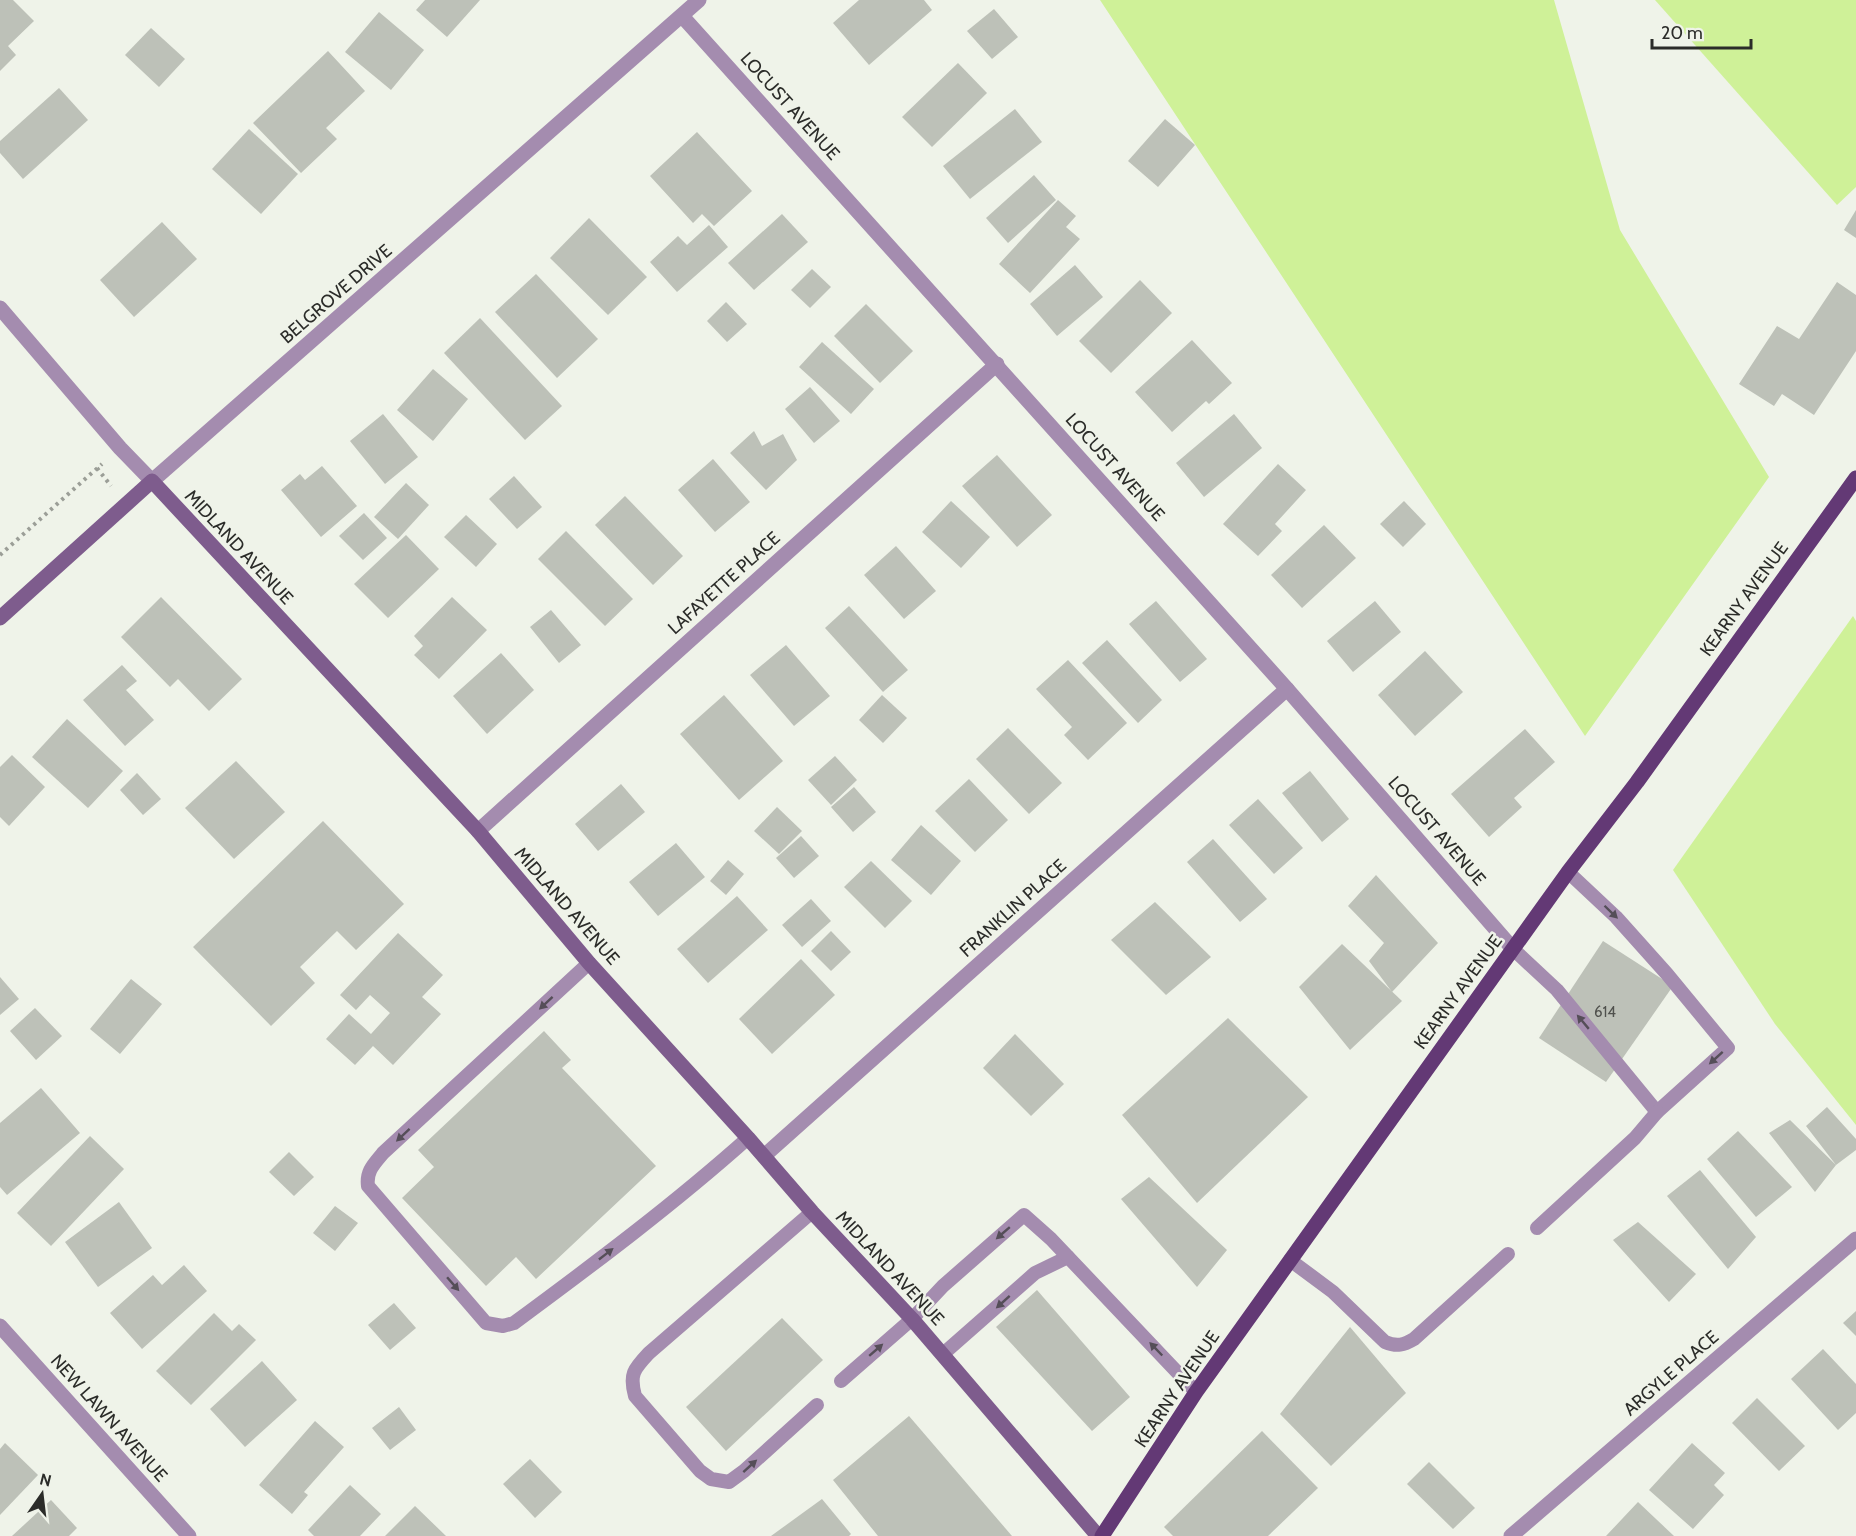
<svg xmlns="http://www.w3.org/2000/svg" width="1856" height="1536" viewBox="0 0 1856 1536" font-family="Cabin,sans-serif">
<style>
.green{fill:#cff198}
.building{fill:#bdc1b8}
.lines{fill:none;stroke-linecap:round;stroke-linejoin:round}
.path{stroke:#9b9e97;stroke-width:4;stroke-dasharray:3 4.5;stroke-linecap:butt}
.lane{stroke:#a48caf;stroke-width:14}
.street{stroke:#a48caf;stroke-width:15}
.secondary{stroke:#7e5c8d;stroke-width:15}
.primary{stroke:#633975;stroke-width:15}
.oneway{fill:#554e58}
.labels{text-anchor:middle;stroke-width:5;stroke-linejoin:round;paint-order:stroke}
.number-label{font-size:15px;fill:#50514d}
.street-label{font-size:18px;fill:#2b2c29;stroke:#eff3e9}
</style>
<rect width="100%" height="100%" fill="#eff3e9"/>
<g class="green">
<polygon points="1100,0 1554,0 1620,230 1769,477 1585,736"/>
<polygon points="1655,0 1856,0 1856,187 1837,205"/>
<polygon points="1853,616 1856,621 1856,1125 1775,1024 1673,870"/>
</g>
<g class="building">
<polygon points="0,0 13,0 34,21 8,46 16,55 0,71"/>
<polygon points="425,0 480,0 447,37 416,10"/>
<polygon points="859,0 924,0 932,10 869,65 833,23"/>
<polygon points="994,9 1018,37 992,59 967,31"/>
<polygon points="379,12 424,50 391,90 345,52"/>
<polygon points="151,28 185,59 159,87 125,55"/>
<polygon points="328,51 365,91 326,128 337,139 301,173 253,123"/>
<polygon points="958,63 987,93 932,147 902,117"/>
<polygon points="59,88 88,120 23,179 0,153 0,141"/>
<polygon points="1015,109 1042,142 970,199 943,166"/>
<polygon points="1165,119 1195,145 1158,187 1128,161"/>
<polygon points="249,129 298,174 261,214 212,169"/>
<polygon points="697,132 752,191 714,226 702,214 693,223 650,176"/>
<polygon points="1034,175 1056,200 1008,243 986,218"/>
<polygon points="1058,200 1076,216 1066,227 1080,239 1030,293 999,264"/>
<polygon points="1856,210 1856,238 1844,230"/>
<polygon points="782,214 808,242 754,290 728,263"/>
<polygon points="589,218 647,277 608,315 550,258"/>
<polygon points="162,222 197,259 134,317 100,280"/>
<polygon points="709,225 728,247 677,292 650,262 678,236 687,245"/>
<polygon points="1075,265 1103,297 1057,336 1030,304"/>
<polygon points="812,269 831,287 810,308 791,290"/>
<polygon points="536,274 598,339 557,378 495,312"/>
<polygon points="1140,280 1172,313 1111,373 1079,341"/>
<polygon points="1837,282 1856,295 1856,351 1814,415 1782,394 1774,406 1739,384 1777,326 1799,339"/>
<polygon points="726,302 747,324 727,342 707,321"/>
<polygon points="866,304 913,351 880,383 834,336"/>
<polygon points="480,318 562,406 525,440 444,353"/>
<polygon points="1192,340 1232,383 1209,404 1206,401 1172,432 1135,392"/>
<polygon points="822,342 874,389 851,414 799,367"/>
<polygon points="433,369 468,399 433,441 397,410"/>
<polygon points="810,387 840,421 814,443 785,409"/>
<polygon points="383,414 418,457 385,484 350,441"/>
<polygon points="1234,414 1262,448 1204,497 1176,463"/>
<polygon points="754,431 762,446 783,434 797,460 766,490 730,453"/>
<polygon points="997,455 1052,515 1017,547 962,486"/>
<polygon points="713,459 750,502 715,532 678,490"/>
<polygon points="1278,464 1306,490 1275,524 1282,531 1258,556 1223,524"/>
<polygon points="322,466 357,506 321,537 281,490 300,474 305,480"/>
<polygon points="514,476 542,507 517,529 489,499"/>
<polygon points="406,483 429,505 398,539 374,517"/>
<polygon points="625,496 683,556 653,585 595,525"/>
<polygon points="951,501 990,537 961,568 922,532"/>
<polygon points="1404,501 1426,524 1403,547 1380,524"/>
<polygon points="364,513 387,538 363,560 339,536"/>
<polygon points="466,515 497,544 476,567 444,537"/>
<polygon points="1324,525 1356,558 1302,608 1271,575"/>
<polygon points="566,531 633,599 605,626 538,559"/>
<polygon points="406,535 439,569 388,618 354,584"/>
<polygon points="896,546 936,591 904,619 864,575"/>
<polygon points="161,597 242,679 209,711 178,679 170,687 121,637"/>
<polygon points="452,597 487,630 439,679 414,655 423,646 414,636"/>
<polygon points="1156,601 1207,659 1180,682 1129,624"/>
<polygon points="1375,601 1401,632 1353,672 1327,641"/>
<polygon points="849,606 908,670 883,692 825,628"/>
<polygon points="551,610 581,645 559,663 530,627"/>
<polygon points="1107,640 1162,700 1138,723 1082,663"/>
<polygon points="786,645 830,696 794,726 750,675"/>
<polygon points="1425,651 1463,692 1415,736 1378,695"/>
<polygon points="501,653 534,690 487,734 453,696"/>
<polygon points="1068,660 1127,723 1088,760 1064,735 1072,727 1036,689"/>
<polygon points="122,665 137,681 126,690 154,720 125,746 83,700"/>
<polygon points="724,695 783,761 739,800 680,734"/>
<polygon points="882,695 907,718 883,743 859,720"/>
<polygon points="67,719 123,771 88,808 32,757"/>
<polygon points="1008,728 1062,783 1029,814 976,759"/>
<polygon points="1525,729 1555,762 1514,798 1522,807 1489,837 1451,794"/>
<polygon points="12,755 45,787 9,826 0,817 0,767"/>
<polygon points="835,756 857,780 831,805 808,780"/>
<polygon points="236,761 285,812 234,859 185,808"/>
<polygon points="1310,771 1349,819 1322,842 1282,793"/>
<polygon points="137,773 161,799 143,815 120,790"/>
<polygon points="969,779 1008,820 975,852 935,811"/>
<polygon points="621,784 645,812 598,851 575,824"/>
<polygon points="854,787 876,812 853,832 831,807"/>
<polygon points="1258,799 1303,848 1274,874 1229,825"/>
<polygon points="777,807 802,831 779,854 754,831"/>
<polygon points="323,821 404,904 356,950 337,931 300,967 315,983 271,1026 193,947"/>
<polygon points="921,825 961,861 931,895 891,860"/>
<polygon points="801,836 819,856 794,878 776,858"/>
<polygon points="1213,839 1267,899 1240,922 1187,862"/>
<polygon points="676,843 705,877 658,916 629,882"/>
<polygon points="728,860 744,874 726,895 710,881"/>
<polygon points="871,861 912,901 885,928 844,887"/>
<polygon points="1376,875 1438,943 1392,992 1369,961 1384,943 1348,906"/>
<polygon points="737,896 768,930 708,983 677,949"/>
<polygon points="811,899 831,921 802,947 782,925"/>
<polygon points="1155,902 1211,957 1166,995 1111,940"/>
<polygon points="831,931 851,952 831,971 811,951"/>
<polygon points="398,933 443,975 422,997 441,1014 393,1065 373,1046 355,1065 326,1039 349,1014 371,1034 390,1013 370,995 356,1010 340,995"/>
<polygon points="1603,941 1673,986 1606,1082 1539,1038"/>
<polygon points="1342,944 1402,1001 1350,1050 1299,987"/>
<polygon points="801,959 835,995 772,1054 739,1019"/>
<polygon points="0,977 19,999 0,1015"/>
<polygon points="131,979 162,1004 120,1054 90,1029"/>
<polygon points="35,1008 62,1036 36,1060 10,1031"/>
<polygon points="1228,1018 1308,1097 1197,1203 1122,1115"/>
<polygon points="544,1031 571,1060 562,1068 656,1166 536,1279 516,1257 486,1286 402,1198 434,1167 418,1150"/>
<polygon points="1015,1034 1064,1084 1031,1116 983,1068"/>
<polygon points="41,1088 80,1133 7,1195 0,1187 0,1123"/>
<polygon points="1827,1107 1856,1139 1856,1150 1836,1165 1815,1192 1769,1133 1790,1120 1836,1165 1806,1126"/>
<polygon points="1738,1131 1792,1187 1756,1217 1707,1159"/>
<polygon points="90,1136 124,1169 51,1246 17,1213"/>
<polygon points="289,1152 314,1177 294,1196 269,1172"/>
<polygon points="1700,1170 1756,1237 1728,1269 1667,1196"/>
<polygon points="1149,1177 1227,1250 1197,1287 1121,1199"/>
<polygon points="119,1202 152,1248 98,1287 65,1242"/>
<polygon points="335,1206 358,1223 335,1251 313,1233"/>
<polygon points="1638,1222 1696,1274 1669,1302 1613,1240"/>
<polygon points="184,1265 207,1291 142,1349 110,1313 153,1275 162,1285"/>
<polygon points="1037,1290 1130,1397 1092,1431 996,1327"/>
<polygon points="394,1303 416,1328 390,1350 368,1325"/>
<polygon points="1856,1311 1856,1336 1843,1323"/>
<polygon points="214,1313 232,1331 239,1324 256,1340 191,1405 156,1371"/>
<polygon points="782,1318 823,1360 726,1451 686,1407"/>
<polygon points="1350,1327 1406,1393 1331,1466 1280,1414"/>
<polygon points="1823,1349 1856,1384 1856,1413 1838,1430 1791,1379"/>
<polygon points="262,1361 297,1400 245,1447 210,1409"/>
<polygon points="1757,1398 1805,1446 1779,1471 1732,1423"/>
<polygon points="399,1407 416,1430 390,1450 372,1428"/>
<polygon points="909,1416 1012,1536 878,1536 833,1480"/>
<polygon points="315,1421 344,1447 304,1492 308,1495 292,1514 259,1485"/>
<polygon points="1262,1431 1318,1488 1268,1536 1173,1536 1164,1527"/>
<polygon points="5,1443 38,1475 0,1515 0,1449"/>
<polygon points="1692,1443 1725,1473 1714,1485 1724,1495 1693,1529 1649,1490"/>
<polygon points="530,1459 562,1492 535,1518 503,1484"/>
<polygon points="1429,1462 1475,1508 1453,1529 1407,1484"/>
<polygon points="350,1485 381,1514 360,1536 314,1536 308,1530"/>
<polygon points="822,1499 851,1534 849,1536 771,1536"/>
<polygon points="51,1500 77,1528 69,1536 12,1536"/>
<polygon points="1638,1502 1674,1536 1606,1536"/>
<polygon points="415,1506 446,1536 385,1536"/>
</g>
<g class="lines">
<g class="path">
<polyline points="97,468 111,486"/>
<polyline points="0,555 102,464"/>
</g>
<g class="lane">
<polyline points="1513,949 1557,990 1657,1112 1728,1048 1667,974 1616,917 1568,872"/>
<path d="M589,963L383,1153C374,1164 366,1171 368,1186L486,1323L503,1326L514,1323C594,1264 674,1204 748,1138"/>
<path d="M812,1212L649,1353C634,1369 629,1374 635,1396L700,1471L711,1479L729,1482L744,1471L817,1405"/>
<polyline points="1537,1228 1635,1138 1657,1112"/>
<path d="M1290,1260L1333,1292L1385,1342C1397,1347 1404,1345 1414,1339L1508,1254"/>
<polyline points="943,1354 1035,1273 1068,1257"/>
<polyline points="841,1381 912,1319 943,1286 1024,1215 1051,1239 1196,1392"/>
</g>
<g class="street">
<polyline points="682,16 1287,689 1513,949"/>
<polyline points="0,308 120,448 152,481 699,0"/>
<polyline points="478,831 997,364"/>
<polyline points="764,1156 1287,689"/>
<polyline points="0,1326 189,1536"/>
<polyline points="1511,1536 1856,1239"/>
</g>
<polyline class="secondary" points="0,618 152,481 478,831 589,963 748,1138 812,1212 912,1319 1098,1536"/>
<polyline class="primary" points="1102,1536 1196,1392 1568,872 1637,782 1856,478"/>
</g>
<defs><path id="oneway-solid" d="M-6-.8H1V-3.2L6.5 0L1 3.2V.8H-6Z" transform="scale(1.5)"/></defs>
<g class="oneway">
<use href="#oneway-solid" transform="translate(1611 912) rotate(44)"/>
<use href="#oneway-solid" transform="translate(546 1003) rotate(137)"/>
<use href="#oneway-solid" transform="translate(1583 1022) rotate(-130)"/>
<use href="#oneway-solid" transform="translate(1716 1058) rotate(138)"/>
<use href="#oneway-solid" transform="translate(403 1135) rotate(137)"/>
<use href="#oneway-solid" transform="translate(1003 1233) rotate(139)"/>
<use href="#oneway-solid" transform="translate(606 1254) rotate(-38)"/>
<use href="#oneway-solid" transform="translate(453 1284) rotate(49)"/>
<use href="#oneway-solid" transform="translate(1003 1302) rotate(138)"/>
<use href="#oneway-solid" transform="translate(1156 1349) rotate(-134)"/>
<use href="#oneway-solid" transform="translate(876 1350) rotate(-41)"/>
<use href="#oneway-solid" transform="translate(750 1466) rotate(-42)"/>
</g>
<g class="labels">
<g class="number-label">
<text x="1605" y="1017">614</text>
</g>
<g class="street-label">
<text transform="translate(790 106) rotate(48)" y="6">LOCUST AVENUE</text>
<text transform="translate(336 294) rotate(-41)" y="6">BELGROVE DRIVE</text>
<text transform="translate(1115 467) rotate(48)" y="6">LOCUST AVENUE</text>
<text transform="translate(239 547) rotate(47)" y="6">MIDLAND AVENUE</text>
<text transform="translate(724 583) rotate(-42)" y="6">LAFAYETTE PLACE</text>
<text transform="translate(1744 599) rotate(-54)" y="6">KEARNY AVENUE</text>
<text transform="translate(1437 831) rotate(49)" y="6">LOCUST AVENUE</text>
<text transform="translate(567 906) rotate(49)" y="6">MIDLAND AVENUE</text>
<text transform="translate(1013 908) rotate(-42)" y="6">FRANKLIN PLACE</text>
<text transform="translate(1458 992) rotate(-54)" y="6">KEARNY AVENUE</text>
<text transform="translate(890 1268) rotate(47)" y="6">MIDLAND AVENUE</text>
<text transform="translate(1671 1373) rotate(-41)" y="6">ARGYLE PLACE</text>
<text transform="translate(1177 1389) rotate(-56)" y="6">KEARNY AVENUE</text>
<text transform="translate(109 1418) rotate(48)" y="6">NEW LAWN AVENUE</text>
</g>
</g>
<g transform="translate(42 1494) rotate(14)" stroke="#eff3e9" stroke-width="4.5" paint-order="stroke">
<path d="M0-4.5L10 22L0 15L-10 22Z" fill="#2b2c29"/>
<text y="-9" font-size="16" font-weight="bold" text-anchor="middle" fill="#2b2c29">N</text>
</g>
<path d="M1652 39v9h99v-9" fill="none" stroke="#2b2c29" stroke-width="3"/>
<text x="1661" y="39" font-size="18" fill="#2b2c29" stroke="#eff3e9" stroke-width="4.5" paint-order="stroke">20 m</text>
</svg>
